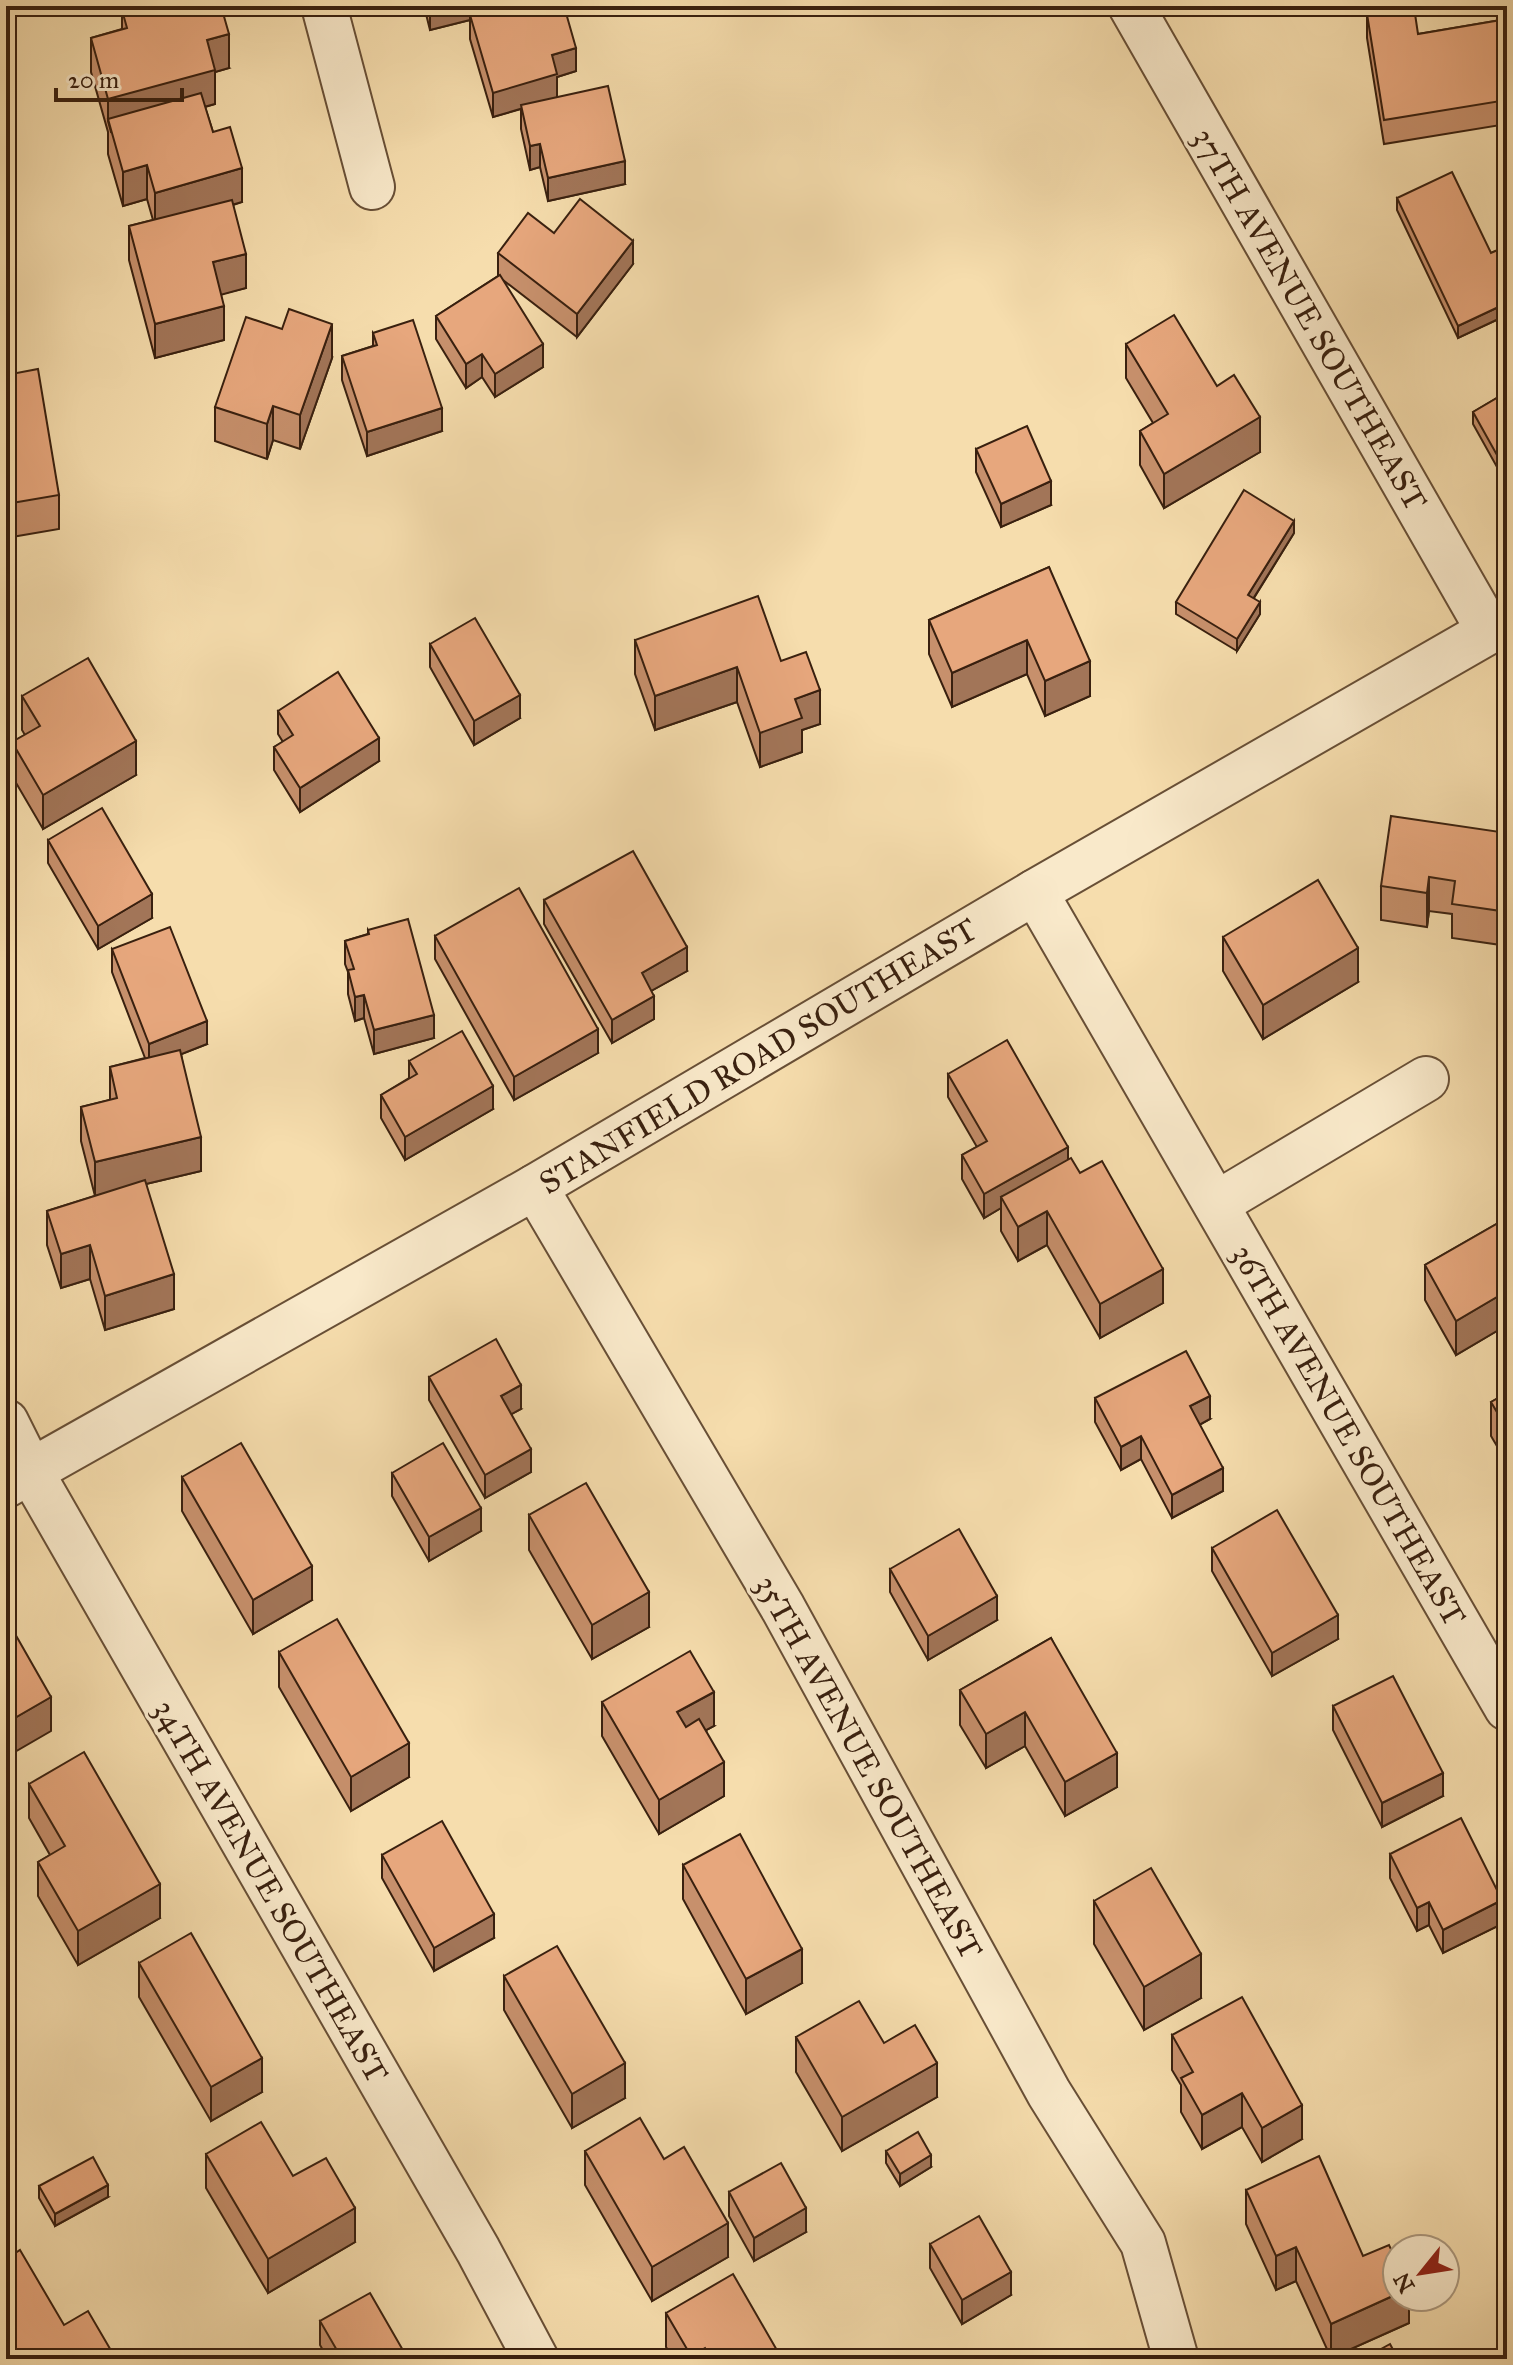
<svg xmlns="http://www.w3.org/2000/svg" width="1513" height="2365" viewBox="0 0 1513 2365" font-family="'IM FELL Great Primer',serif">
<style>
.lines{fill:none;stroke-linecap:round;stroke-linejoin:round}
.street-casing{stroke:#684f36;stroke-width:48}
.street{stroke:#f9e9ca;stroke-width:44}
.wall{fill:#c7906c;stroke:#39200f;stroke-width:2}
.shaded-wall{fill:#a27558;stroke:#39200f;stroke-width:2}
.building{fill:#e7a77d;stroke:#39200f;stroke-width:2}
.labels{text-anchor:middle;stroke-width:7;stroke-linejoin:round;paint-order:stroke}
.street-label{font-size:32px;fill:#39200f;stroke:#f9e9ca}
</style>
<rect width="100%" height="100%" fill="#f6ddad"/>
<filter id="stains"><feTurbulence type="fractalNoise" baseFrequency=".0025" numOctaves="4"/><feColorMatrix values="0 0 0 0 .2 0 0 0 0 .09 0 0 0 0 .02 0 0 0 .5 -.17"/></filter>
<radialGradient id="worn" r=".72"><stop offset=".6" stop-color="#630" stop-opacity="0"/><stop offset="1" stop-color="#630" stop-opacity=".3"/></radialGradient>
<g class="lines">
<defs>
<g id="street">
<polyline points="324,6 372,187"/>
<polyline points="1131,6 1489,631"/>
<polyline points="1035,892 1507,1708"/>
<polyline points="535,1187 783,1608 1049,2093 1143,2243 1176,2359"/>
<polyline points="1216,1204 1426,1079"/>
<polyline points="6,1422 31,1472 478,2250 536,2359"/>
<polyline points="6,1485 535,1187 1035,892 1507,621"/>
</g>
</defs>
<use href="#street" class="street-casing"/>
<use href="#street" class="street"/>
</g>
<g class="wall">
<polygon points="424,6 564,6 576,71 557,77 557,97 625,184 548,201 540,167 530,170 521,129 521,109 493,117 470,39 470,20 430,30"/>
<polygon points="122,10 229,68 215,72 215,104 205,107 213,132 242,202 233,205 246,288 221,294 224,340 155,358 129,260 129,226 153,220 147,199 123,206 108,154 108,132 91,72 91,38 122,29"/>
<polygon points="1367,14 1418,34 1507,19 1507,124 1384,144 1367,38"/>
<polygon points="1397,198 1491,253 1507,246 1507,315 1458,338 1397,210"/>
<polygon points="554,233 633,264 577,337 503,280 543,367 495,397 482,377 466,388 436,339 436,316 498,276 498,253"/>
<polygon points="373,333 442,431 367,456 342,380 342,356 373,346"/>
<polygon points="1126,344 1217,386 1260,452 1164,508 1140,465 1140,431 1153,423 1126,378"/>
<polygon points="332,358 300,449 273,440 267,459 215,441 215,407"/>
<polygon points="6,375 59,495 59,529 6,538"/>
<polygon points="1507,392 1507,485 1473,424 1473,412"/>
<polygon points="976,449 1051,505 1001,527 976,472"/>
<polygon points="1294,533 1254,598 1260,614 1237,651 1176,614 1176,602"/>
<polygon points="1049,567 1090,696 1045,716 1027,674 952,707 929,654 929,620"/>
<polygon points="635,640 781,661 820,724 802,730 802,752 760,767 737,702 655,730 635,674"/>
<polygon points="430,644 520,718 474,745 430,667"/>
<polygon points="22,696 136,775 43,829 12,776 12,742 25,735 22,730"/>
<polygon points="278,711 379,761 300,812 274,770 274,747 283,742 278,734"/>
<polygon points="1507,833 1507,904 1501,945 1452,938 1452,914 1429,911 1427,927 1381,920 1381,886"/>
<polygon points="48,840 152,918 98,949 48,863"/>
<polygon points="544,900 687,971 651,991 654,1019 612,1043 544,924"/>
<polygon points="368,930 434,1038 374,1054 364,1018 355,1021 348,994 348,972 345,964 345,941 368,934"/>
<polygon points="435,936 598,1053 514,1100 435,959"/>
<polygon points="1223,937 1358,982 1263,1039 1223,971"/>
<polygon points="112,949 207,1044 181,1054 201,1171 146,1184 174,1309 105,1330 90,1279 61,1288 47,1245 47,1211 95,1196 81,1141 81,1107 110,1100 110,1067 145,1058 112,972"/>
<polygon points="409,1061 493,1109 405,1160 381,1118 381,1095 409,1078"/>
<polygon points="948,1074 1068,1159 1080,1173 1163,1303 1100,1338 1047,1245 1018,1261 1001,1231 1001,1208 984,1218 962,1179 962,1155 977,1147 948,1097"/>
<polygon points="1507,1218 1507,1325 1456,1355 1425,1300 1425,1265"/>
<polygon points="429,1377 521,1409 511,1414 531,1472 485,1498 429,1400"/>
<polygon points="1507,1393 1507,1463 1491,1436 1491,1402"/>
<polygon points="1095,1398 1210,1419 1199,1425 1223,1491 1172,1518 1141,1459 1121,1470 1095,1422"/>
<polygon points="392,1473 481,1531 429,1561 392,1496"/>
<polygon points="182,1477 312,1600 253,1634 182,1511"/>
<polygon points="529,1515 649,1627 592,1659 529,1550"/>
<polygon points="1212,1548 1338,1639 1272,1676 1212,1571"/>
<polygon points="890,1569 997,1620 928,1660 890,1592"/>
<polygon points="1051,1638 1117,1787 1065,1816 1025,1746 986,1768 960,1725 960,1690"/>
<polygon points="279,1652 409,1777 351,1811 279,1687"/>
<polygon points="602,1702 714,1726 706,1730 724,1796 659,1834 602,1736"/>
<polygon points="1333,1706 1443,1796 1382,1827 1333,1730"/>
<polygon points="29,1784 160,1918 78,1965 38,1896 38,1862 50,1855 29,1818"/>
<polygon points="1390,1854 1502,1924 1443,1953 1429,1925 1417,1931 1390,1878"/>
<polygon points="382,1855 494,1938 434,1971 382,1878"/>
<polygon points="683,1865 802,1983 746,2014 683,1899"/>
<polygon points="1094,1901 1201,1998 1144,2030 1094,1944"/>
<polygon points="139,1963 262,2092 211,2121 139,1997"/>
<polygon points="504,1976 625,2098 572,2128 504,2010"/>
<polygon points="1172,2035 1302,2139 1262,2162 1242,2127 1202,2149 1181,2112 1181,2085 1172,2070"/>
<polygon points="796,2037 884,2043 937,2097 842,2151 796,2072"/>
<polygon points="585,2151 664,2159 728,2257 652,2301 585,2185"/>
<polygon points="886,2151 931,2167 900,2186 886,2163"/>
<polygon points="206,2154 293,2176 355,2242 268,2293 206,2188"/>
<polygon points="39,2186 108,2197 55,2226 39,2198"/>
<polygon points="1246,2190 1363,2256 1409,2297 1409,2323 1331,2358 1296,2281 1276,2290 1246,2224"/>
<polygon points="729,2192 806,2232 754,2261 729,2216"/>
<polygon points="930,2244 1011,2295 962,2324 930,2268"/>
<polygon points="6,2259 64,2325 116,2359 6,2359"/>
<polygon points="666,2313 782,2359 673,2359 666,2347"/>
<polygon points="320,2321 408,2359 328,2359 320,2345"/>
</g>
<g class="shaded-wall">
<polygon points="430,6 506,6 470,15 470,20 430,30"/>
<polygon points="229,34 229,68 215,72 215,104 111,132 108,121 108,99 207,40"/>
<polygon points="576,48 576,71 557,77 557,98 493,117 493,93 552,55"/>
<polygon points="540,144 540,167 530,170 530,146"/>
<polygon points="625,161 625,184 548,201 548,178"/>
<polygon points="147,165 147,199 123,206 123,172"/>
<polygon points="242,168 242,202 155,227 155,193"/>
<polygon points="633,241 633,264 577,337 577,314"/>
<polygon points="246,254 246,288 213,297 213,262"/>
<polygon points="1507,303 1507,315 1458,338 1458,326"/>
<polygon points="224,306 224,340 155,358 155,324"/>
<polygon points="9,317 9,352 6,352 6,318"/>
<polygon points="332,324 332,358 300,449 300,415"/>
<polygon points="543,344 543,367 495,397 495,374"/>
<polygon points="482,354 482,377 466,388 466,364"/>
<polygon points="273,406 273,440 267,459 267,424"/>
<polygon points="442,408 442,431 367,456 367,432"/>
<polygon points="1260,417 1260,452 1164,508 1164,474"/>
<polygon points="1051,481 1051,505 1001,527 1001,504"/>
<polygon points="1294,521 1294,533 1248,607 1248,595"/>
<polygon points="1260,602 1260,614 1237,651 1237,639"/>
<polygon points="1027,640 1027,674 952,707 952,673"/>
<polygon points="1090,661 1090,696 1045,716 1045,681"/>
<polygon points="737,667 737,702 655,730 655,696"/>
<polygon points="820,690 820,724 802,730 802,752 760,767 760,733 795,699"/>
<polygon points="520,695 520,718 474,745 474,721"/>
<polygon points="379,738 379,761 300,812 300,788"/>
<polygon points="136,741 136,775 43,829 43,795"/>
<polygon points="1507,870 1507,904 1501,945 1501,911"/>
<polygon points="1429,877 1429,911 1427,927 1427,893"/>
<polygon points="152,894 152,918 98,949 98,926"/>
<polygon points="687,947 687,971 642,996 642,973"/>
<polygon points="1358,948 1358,982 1263,1039 1263,1005"/>
<polygon points="364,995 364,1018 355,1021 355,997"/>
<polygon points="654,996 654,1019 612,1043 612,1020"/>
<polygon points="434,1015 434,1038 374,1054 374,1030"/>
<polygon points="207,1021 207,1044 149,1067 149,1044"/>
<polygon points="598,1029 598,1053 514,1100 514,1077"/>
<polygon points="493,1086 493,1109 405,1160 405,1137"/>
<polygon points="201,1137 201,1171 95,1196 95,1162"/>
<polygon points="1068,1147 1068,1170 1001,1197 1001,1208 984,1218 984,1194"/>
<polygon points="1047,1211 1047,1245 1018,1261 1018,1227"/>
<polygon points="90,1245 90,1279 61,1288 61,1254"/>
<polygon points="1163,1269 1163,1303 1100,1338 1100,1304"/>
<polygon points="174,1274 174,1309 105,1330 105,1296"/>
<polygon points="1507,1291 1507,1325 1456,1355 1456,1321"/>
<polygon points="521,1385 521,1409 501,1420 501,1396"/>
<polygon points="1210,1396 1210,1419 1190,1430 1190,1406"/>
<polygon points="1141,1436 1141,1459 1121,1470 1121,1447"/>
<polygon points="531,1449 531,1472 485,1498 485,1475"/>
<polygon points="1223,1468 1223,1491 1172,1518 1172,1495"/>
<polygon points="481,1508 481,1531 429,1561 429,1537"/>
<polygon points="312,1566 312,1600 253,1634 253,1600"/>
<polygon points="649,1592 649,1627 592,1659 592,1625"/>
<polygon points="997,1596 997,1620 928,1660 928,1636"/>
<polygon points="1338,1615 1338,1639 1272,1676 1272,1653"/>
<polygon points="714,1692 714,1726 677,1746 677,1712"/>
<polygon points="51,1697 51,1731 6,1757 6,1723"/>
<polygon points="1025,1712 1025,1746 986,1768 986,1734"/>
<polygon points="409,1743 409,1777 351,1811 351,1777"/>
<polygon points="1117,1753 1117,1787 1065,1816 1065,1782"/>
<polygon points="724,1762 724,1796 659,1834 659,1800"/>
<polygon points="1443,1773 1443,1796 1382,1827 1382,1803"/>
<polygon points="160,1884 160,1918 78,1965 78,1931"/>
<polygon points="1502,1900 1502,1924 1443,1953 1443,1930"/>
<polygon points="1429,1902 1429,1925 1417,1931 1417,1908"/>
<polygon points="494,1914 494,1938 434,1971 434,1948"/>
<polygon points="802,1949 802,1983 746,2014 746,1979"/>
<polygon points="1201,1954 1201,1998 1144,2030 1144,1987"/>
<polygon points="262,2058 262,2092 211,2121 211,2087"/>
<polygon points="625,2063 625,2098 572,2128 572,2094"/>
<polygon points="937,2063 937,2097 842,2151 842,2117"/>
<polygon points="1242,2093 1242,2127 1202,2149 1202,2115"/>
<polygon points="1302,2105 1302,2139 1262,2162 1262,2128"/>
<polygon points="931,2155 931,2167 900,2186 900,2174"/>
<polygon points="108,2185 108,2197 55,2226 55,2214"/>
<polygon points="355,2208 355,2242 268,2293 268,2259"/>
<polygon points="806,2208 806,2232 754,2261 754,2238"/>
<polygon points="728,2223 728,2257 652,2301 652,2267"/>
<polygon points="1296,2247 1296,2281 1276,2290 1276,2256"/>
<polygon points="1011,2272 1011,2295 962,2324 962,2300"/>
<polygon points="1397,2294 1397,2297 1409,2297 1409,2323 1331,2358 1331,2324"/>
<polygon points="705,2348 705,2359 691,2359 691,2356"/>
</g>
<g class="building">
<polygon points="135,6 221,6 229,34 207,40 215,70 108,99 91,38 127,28 122,10"/>
<polygon points="502,6 564,6 576,48 552,55 557,74 493,93 470,15"/>
<polygon points="1414,7 1418,34 1507,19 1507,100 1384,120 1367,14"/>
<polygon points="608,86 625,161 548,178 540,144 530,146 521,105"/>
<polygon points="201,93 213,132 230,127 242,168 155,193 147,165 123,172 108,119"/>
<polygon points="1452,172 1491,253 1507,246 1507,303 1458,326 1397,198"/>
<polygon points="580,199 633,241 577,314 498,253 528,213 554,233"/>
<polygon points="232,200 246,254 213,262 224,306 155,324 129,226"/>
<polygon points="500,275 543,344 495,374 482,354 466,364 436,316"/>
<polygon points="289,309 332,324 300,415 273,406 267,424 215,407 246,317 282,329"/>
<polygon points="1174,315 1217,386 1234,375 1260,417 1164,474 1140,431 1168,414 1126,344"/>
<polygon points="413,320 442,408 367,432 342,356 377,345 373,333"/>
<polygon points="38,369 59,495 6,504 6,375"/>
<polygon points="1507,392 1507,473 1473,412"/>
<polygon points="1027,426 1051,481 1001,504 976,449"/>
<polygon points="1244,490 1294,521 1248,595 1260,602 1237,639 1176,602"/>
<polygon points="1049,567 1090,661 1045,681 1027,640 952,673 929,620"/>
<polygon points="758,596 781,661 806,652 820,690 795,699 802,718 760,733 737,667 655,696 635,640"/>
<polygon points="475,618 520,695 474,721 430,644"/>
<polygon points="88,658 136,741 43,795 12,742 40,726 22,696"/>
<polygon points="338,672 379,738 300,788 274,747 293,735 278,711"/>
<polygon points="102,808 152,894 98,926 48,840"/>
<polygon points="1391,816 1507,833 1507,870 1501,911 1452,904 1455,881 1429,877 1427,893 1381,886"/>
<polygon points="633,851 687,947 642,973 654,996 612,1020 544,900"/>
<polygon points="1318,880 1358,948 1263,1005 1223,937"/>
<polygon points="519,888 598,1029 514,1077 435,936"/>
<polygon points="408,919 434,1015 374,1030 364,995 355,997 348,970 354,969 345,941 369,934 368,930"/>
<polygon points="170,927 207,1021 149,1044 112,949"/>
<polygon points="462,1031 493,1086 405,1137 381,1095 417,1074 409,1061"/>
<polygon points="1007,1040 1068,1147 984,1194 962,1155 987,1141 948,1074"/>
<polygon points="180,1050 201,1137 95,1162 81,1107 117,1098 110,1067"/>
<polygon points="1071,1158 1080,1173 1102,1161 1163,1269 1100,1304 1047,1211 1018,1227 1001,1197"/>
<polygon points="145,1180 174,1274 105,1296 90,1245 61,1254 47,1211"/>
<polygon points="1507,1218 1507,1291 1456,1321 1425,1265"/>
<polygon points="496,1339 521,1385 501,1396 531,1449 485,1475 429,1377"/>
<polygon points="1186,1351 1210,1396 1190,1406 1223,1468 1172,1495 1141,1436 1121,1447 1095,1398"/>
<polygon points="1507,1393 1507,1429 1491,1402"/>
<polygon points="241,1443 312,1566 253,1600 182,1477"/>
<polygon points="443,1443 481,1508 429,1537 392,1473"/>
<polygon points="586,1483 649,1592 592,1625 529,1515"/>
<polygon points="1277,1510 1338,1615 1272,1653 1212,1548"/>
<polygon points="959,1529 997,1596 928,1636 890,1569"/>
<polygon points="6,1618 51,1697 6,1723"/>
<polygon points="337,1619 409,1743 351,1777 279,1652"/>
<polygon points="1051,1638 1117,1753 1065,1782 1025,1712 986,1734 960,1690"/>
<polygon points="690,1651 714,1692 677,1712 686,1727 699,1719 724,1762 659,1800 602,1702"/>
<polygon points="1393,1676 1443,1773 1382,1803 1333,1706"/>
<polygon points="84,1752 160,1884 78,1931 38,1862 65,1846 29,1784"/>
<polygon points="1461,1818 1502,1900 1443,1930 1429,1902 1417,1908 1390,1854"/>
<polygon points="442,1821 494,1914 434,1948 382,1855"/>
<polygon points="740,1834 802,1949 746,1979 683,1865"/>
<polygon points="1151,1868 1201,1954 1144,1987 1094,1901"/>
<polygon points="191,1933 262,2058 211,2087 139,1963"/>
<polygon points="557,1946 625,2063 572,2094 504,1976"/>
<polygon points="1242,1997 1302,2105 1262,2128 1242,2093 1202,2115 1181,2078 1193,2072 1172,2035"/>
<polygon points="859,2001 884,2043 915,2025 937,2063 842,2117 796,2037"/>
<polygon points="640,2118 664,2159 684,2147 728,2223 652,2267 585,2151"/>
<polygon points="261,2122 293,2176 326,2158 355,2208 268,2259 206,2154"/>
<polygon points="918,2132 931,2155 900,2174 886,2151"/>
<polygon points="1319,2156 1363,2256 1389,2245 1397,2262 1397,2294 1331,2324 1296,2247 1276,2256 1246,2190"/>
<polygon points="93,2157 108,2185 55,2214 39,2186"/>
<polygon points="781,2163 806,2208 754,2238 729,2192"/>
<polygon points="979,2216 1011,2272 962,2300 930,2244"/>
<polygon points="20,2250 64,2325 88,2311 116,2359 16,2359 6,2342 6,2259"/>
<polygon points="733,2274 782,2359 711,2359 705,2348 691,2356 666,2313"/>
<polygon points="370,2293 408,2359 342,2359 320,2321"/>
<polygon points="1390,2344 1398,2359 1363,2359"/>
</g>
<g class="labels">
<g class="street-label">
<text transform="translate(1310 319) rotate(60)" y="11">37TH AVENUE SOUTHEAST</text>
<text transform="translate(758 1056) rotate(-31)" y="11">STANFIELD ROAD SOUTHEAST</text>
<text transform="translate(1349 1435) rotate(60)" y="11">36TH AVENUE SOUTHEAST</text>
<text transform="translate(869 1767) rotate(61)" y="11">35TH AVENUE SOUTHEAST</text>
<text transform="translate(271 1891) rotate(60)" y="11">34TH AVENUE SOUTHEAST</text>
</g>
</g>
<rect width="1513" height="2365" fill="none" stroke="#f6ddad" stroke-width="32"/>
<rect x="8" y="8" width="1497" height="2349" fill="none" stroke="#39200f" stroke-width="4"/>
<rect x="16" y="16" width="1481" height="2333" fill="none" stroke="#39200f" stroke-width="2"/>
<g transform="translate(1421 2273) rotate(240)"><circle r="38" fill="#f9e9ca" stroke="#ac997f" stroke-width="2"/>
<path d="M0-6L14 30L0 20L-14 30Z" fill="#8f2418"/>
<text y="-12" font-size="22" font-weight="bold" text-anchor="middle" fill="#39200f">N</text>
</g>
<path d="M56 88v12h126v-12" fill="none" stroke="#39200f" stroke-width="4"/>
<text x="68" y="88" font-size="24" fill="#39200f" stroke="#f9e9ca" stroke-width="6" paint-order="stroke">20 m</text>
<rect width="100%" height="100%" filter="url(#stains)"/>
<rect width="100%" height="100%" fill="url(#worn)"/>
</svg>
